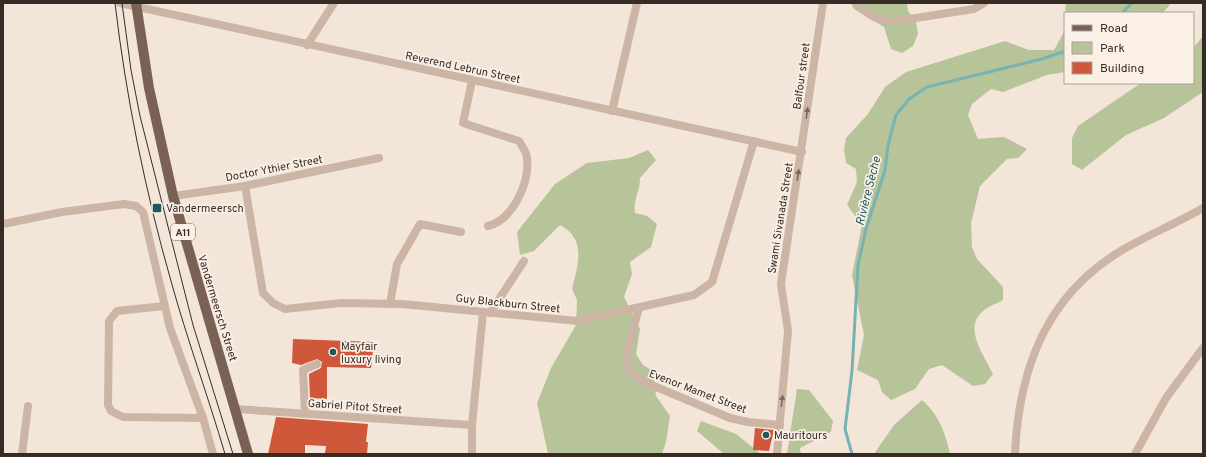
<svg xmlns="http://www.w3.org/2000/svg" width="1206" height="457" viewBox="0 0 1206 457" font-family="Overpass,sans-serif">
<style>
.green{fill:#b7c398}
.lines{fill:none;stroke-linecap:round;stroke-linejoin:round}
.stream{stroke:#76b3b2;stroke-width:3}
.building{fill:#cf583b}
.minor{stroke:#ccb5a4;stroke-width:8}
.primary{stroke:#7a6156;stroke-width:10}
.tram{stroke:#372b26;stroke-width:1}
.oneway{fill:#7a695f}
.poi-dot{fill:#195b5c;stroke:#fbf0e6;stroke-width:1.5}
.labels{text-anchor:middle;stroke-width:3.5;stroke-linejoin:round;paint-order:stroke}
.shield{fill:#fbf0e6;stroke:#726660;stroke-width:1}
.shield-label{font-size:10px;font-weight:bold;fill:#372b26}
.street-label{font-size:11px;fill:#372b26;stroke:#fbf0e6}
.poi-label{font-size:11px;fill:#372b26;stroke:#fbf0e6;text-anchor:start}
.water-label{font-size:12px;font-style:italic;fill:#195b5c;stroke:#fbf0e6}
</style>
<rect width="100%" height="100%" fill="#f3e6d9"/>
<g class="green">
<polygon points="851,3 907,3 908,11 916,22 918,34 913,46 902,53 891,49 884,27 854,9"/>
<polygon points="1066,3 1171,3 1163,13 1065,13"/>
<path d="M1065,30V72L1047,75L1003,92L991,89L972,104L968,115L978,139L1004,137L1027,149L1018,158L1007,159L980,186L971,223L972,247L977,259L1003,287V300C996,304 986,307 981,313C964,330 985,357 993,374L985,384L973,386L942,365L929,369L915,389L891,400L882,392L878,380L857,370L864,335L852,275L862,225L847,205L857,182L856,169L846,163L844,150L846,138L868,114L885,87L906,72L1005,41L1029,50H1054Z"/>
<polygon points="1203,36 1203,92 1164,118 1126,135 1082,170 1072,164 1072,138 1078,126 1141,83 1193,83 1193,48"/>
<path d="M648,150L656,160L640,178C640,193 633,198 635,213L647,216L657,224L651,247L630,262L632,274L624,297L640,329L636,354L643,365L653,371L656,396L670,416L666,442L662,454H548L537,403L551,368L576,325L577,300L572,289C578,265 587,239 560,225L534,251L520,255L517,232L555,184L587,163L629,158Z"/>
<polygon points="797,389 809,390 833,421 831,432 800,448 801,454 787,454"/>
<path d="M922,400C939,415 945,432 950,454H874L894,425Z"/>
<polygon points="701,421 736,434 761,454 724,454 697,431"/>
</g>
<g class="lines">
<g class="stream">
<polyline points="1122,13 1132,3"/>
<polyline points="852,454 845,429 852,371 858,265 866,229 885,170 888,145 896,115 909,99 927,87 1042,59 1065,51"/>
</g>
</g>
<g class="building">
<polygon points="293,339 374,342 371,368 327,367 327,399 310,398 309,374 321,368 322,362 317,359 301,365 292,363"/>
<polygon points="276,417 368,424 366,442 368,442 367,454 325,454 326,446 305,445 305,454 268,454"/>
<polygon points="755,428 774,430 769,451 753,450"/>
</g>
<g class="lines">
<g class="minor">
<polyline points="120,3 802,152"/>
<path d="M858,3C869,17 878,21 896,21L974,9L984,3"/>
<polyline points="307,45 334,3"/>
<path d="M472,81L463,123L519,141C522,146 527,153 527,158C530,182 513,220 488,226"/>
<polyline points="612,111 637,3"/>
<polyline points="245,186 263,293 273,303 285,309 341,303 402,304 577,321 694,295 712,282 754,141"/>
<polyline points="173,196 245,186 379,158"/>
<polyline points="3,224 62,212 124,204 136,206 143,212 170,328 203,418 213,454"/>
<polyline points="390,304 397,264 420,224 461,232"/>
<polyline points="164,306 117,311 109,321 108,405 111,411 123,417 203,418"/>
<path d="M639,308C636,320 624,356 627,366C629,373 637,377 642,381L730,418L748,422L780,425"/>
<polyline points="490,313 524,261"/>
<polyline points="236,409 472,425"/>
<polyline points="305,414 303,370 317,364"/>
<polyline points="22,454 28,406"/>
<polyline points="472,454 472,425 483,312"/>
<polyline points="777,454 788,331 781,284 823,3"/>
<path d="M1015,454C1019,367 1047,294 1124,249C1150,234 1177,223 1203,208"/>
<polyline points="1135,454 1166,398 1203,348"/>
</g>
<polyline class="primary" points="136,3 149,88 173,196 248,454"/>
<g class="tram">
<path d="M115,3C126,97 145,190 171,281C187,339 208,396 225,454"/>
<polyline points="122,3 131,70 140,116 193,325 233,454"/>
</g>
</g>
<defs><path id="oneway-solid" d="M-6-.8H1V-3.2L6.5 0L1 3.2V.8H-6Z"/></defs>
<g class="oneway">
<use href="#oneway-solid" transform="translate(807 113) rotate(-82)"/>
<use href="#oneway-solid" transform="translate(798 175) rotate(-81)"/>
<use href="#oneway-solid" transform="translate(782 401) rotate(-83)"/>
</g>
<g class="poi-dot">
<rect x="152" y="203" width="10" height="10" rx="2"/>
<circle cx="333" cy="352" r="4"/>
<circle cx="766" cy="435" r="4"/>
</g>
<g class="labels">
<rect class="shield" x="171" y="224" width="24" height="16" rx="3"/>
<g class="shield-label">
<text x="183" y="236">A11</text>
</g>
<g class="street-label">
<text transform="translate(463 67) rotate(12)" y="4">Reverend Lebrun Street</text>
<text transform="translate(801 76) rotate(-82)" y="4">Balfour street</text>
<text transform="translate(274 168) rotate(-11)" y="4">Doctor Ythier Street</text>
<text transform="translate(780 218) rotate(-81)" y="4">Swami Sivanada Street</text>
<text transform="translate(508 303) rotate(6)" y="4">Guy Blackburn Street</text>
<text transform="translate(218 308) rotate(73)" y="4">Vandermeersch Street</text>
<text transform="translate(698 391) rotate(21)" y="4">Evenor Mamet Street</text>
<text transform="translate(355 406) rotate(4)" y="4">Gabriel Pitot Street</text>
</g>
<g class="poi-label">
<text x="166" y="212">Vandermeersch</text>
<text x="341" y="350">Mayfair<tspan x="341" dy="13">luxury living</tspan></text>
<text x="774" y="439">Mauritours</text>
</g>
<g class="water-label">
<text transform="translate(868 191) rotate(-76)" y="4">Rivière Sèche</text>
</g>
</g>
<rect width="1206" height="457" fill="none" stroke="#372b26" stroke-width="8"/>
<rect x="1064" y="12" width="130" height="72" fill="#fbf0e6" stroke="#ada199"/>
<rect x="1072" y="25" width="20" height="6" fill="#7a6156" stroke="#ada199"/>
<text x="1100" y="32" font-size="12" fill="#372b26">Road</text>
<rect x="1072" y="42" width="20" height="12" fill="#b7c398" stroke="#ada199"/>
<text x="1100" y="52" font-size="12" fill="#372b26">Park</text>
<rect x="1072" y="62" width="20" height="12" fill="#cf583b" stroke="#ada199"/>
<text x="1100" y="72" font-size="12" fill="#372b26">Building</text>
</svg>
